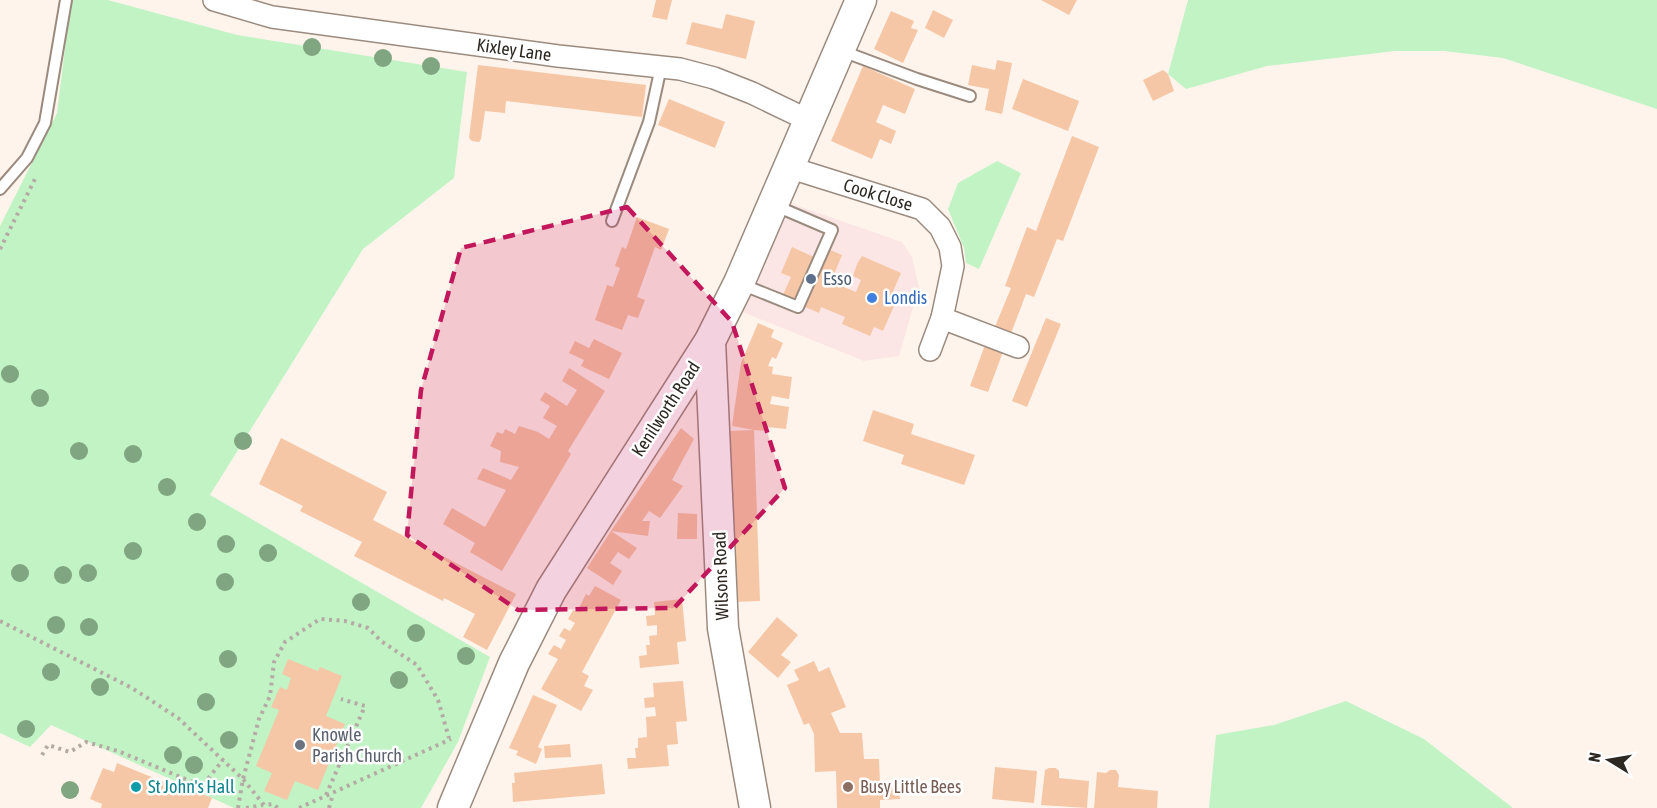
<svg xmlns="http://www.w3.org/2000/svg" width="1657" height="808" viewBox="0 0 1657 808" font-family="'Asap Condensed',sans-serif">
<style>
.commercial{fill:#fce6e5}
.green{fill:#c1f3c5}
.building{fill:#f6c7a6}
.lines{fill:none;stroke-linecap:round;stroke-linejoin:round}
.lane-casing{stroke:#9b8b7f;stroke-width:14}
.street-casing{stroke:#9b8b7f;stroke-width:24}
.secondary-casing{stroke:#9b8b7f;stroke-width:33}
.path{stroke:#b5aba4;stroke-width:4;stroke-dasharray:3 4.5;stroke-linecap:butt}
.lane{stroke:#fff;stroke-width:10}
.street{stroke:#fff;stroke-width:21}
.secondary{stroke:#fff;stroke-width:30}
.tree{fill:#80a581}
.marked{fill:#c2185b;fill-opacity:0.2;stroke:#c2185b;stroke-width:4.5;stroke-dasharray:12 8;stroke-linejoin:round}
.service-dot{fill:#5c6f8a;stroke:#fff;stroke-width:2}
.shop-dot{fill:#3f7fe0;stroke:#fff;stroke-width:2}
.worship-dot{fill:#6b7280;stroke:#fff;stroke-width:2}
.culture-dot{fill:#0f9aa8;stroke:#fff;stroke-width:2}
.education-dot{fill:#8d6e63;stroke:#fff;stroke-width:2}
.labels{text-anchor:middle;stroke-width:5;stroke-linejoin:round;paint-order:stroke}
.street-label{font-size:18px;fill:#2e2823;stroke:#fff}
.service-label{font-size:18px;fill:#4e5e75;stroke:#fff;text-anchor:start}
.shop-label{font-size:18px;fill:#366cbe;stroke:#fff;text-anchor:start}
.worship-label{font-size:18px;fill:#5b616d;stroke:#fff;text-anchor:start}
.culture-label{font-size:18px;fill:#0d838f;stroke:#fff;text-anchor:start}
.education-label{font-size:18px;fill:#785e54;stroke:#fff;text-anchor:start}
</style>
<rect width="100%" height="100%" fill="#fff4ec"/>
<polygon class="commercial" points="787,202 902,242 912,257 919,287 899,356 864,361 740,311"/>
<g class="green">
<polygon points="71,0 108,0 237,35 467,72 454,178 363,249 210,495 490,657 458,742 421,808 234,808 51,725 30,747 0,733 0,226 57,113"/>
<polygon points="1188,0 1657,0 1657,109 1503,58 1444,51 1395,51 1267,66 1186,89 1168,74"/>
<polygon points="997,161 1021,173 979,269 966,263 964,248 948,209 958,183"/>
<polygon points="1346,701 1424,739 1513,808 1209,808 1216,735 1274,725"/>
</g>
<g class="building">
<polygon points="656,0 672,0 667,20 652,17"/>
<polygon points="1041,0 1077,0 1069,15"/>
<polygon points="933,10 953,20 944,38 925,28"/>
<polygon points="891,11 914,21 911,28 918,30 903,63 874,49"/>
<polygon points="726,14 755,21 746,59 686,44 692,22 722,29"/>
<polygon points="997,60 1012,63 1002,114 985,110 989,89 968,85 972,65 995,70"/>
<polygon points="478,65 646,85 642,117 506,101 505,113 485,111 481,139 479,142 472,141 469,138"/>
<polygon points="863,66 915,89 905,114 883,105 876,122 896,131 891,144 880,139 872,159 831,141"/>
<polygon points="1163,70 1168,74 1174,91 1153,101 1143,80"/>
<polygon points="1023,79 1079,101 1068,131 1012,109"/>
<polygon points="669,99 725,122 715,148 658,125"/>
<polygon points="1072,136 1099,147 1063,241 1057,239 1034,297 1026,294 1010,336 994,329 1011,288 1005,286 1027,227 1036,231"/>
<polygon points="637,217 669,229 661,250 655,247 637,297 645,300 638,318 628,315 622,330 595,320 607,285 613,287 620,268 615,266 622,247 626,249"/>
<polygon points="819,245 842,255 831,282 856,292 861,280 853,276 857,264 862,256 901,273 888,303 894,306 883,331 874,327 870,336 842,324 845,317 821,307 819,313 782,297 791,277 781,273 792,247 814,257"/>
<polygon points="1046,318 1061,324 1027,407 1012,401"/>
<polygon points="758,323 774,330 771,337 783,343 776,359 772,357 768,366 773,367 772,374 792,377 789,399 772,396 770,404 789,407 786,429 767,427 767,431 754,430 732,426 741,363"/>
<polygon points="594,339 622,353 609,379 581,366 584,360 569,353 575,341 589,348"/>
<polygon points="986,342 1004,349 988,392 970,386"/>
<polygon points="569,368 605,391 568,451 571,454 502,571 470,552 475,543 443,524 452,508 485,527 506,490 477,479 483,468 511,480 519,467 500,462 501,451 490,446 497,432 503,434 505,429 515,434 519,426 538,432 549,439 557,426 543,418 550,406 540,400 545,392 567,406 577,390 562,381"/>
<polygon points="873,410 914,424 911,434 975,455 964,485 901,464 904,455 863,441"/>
<polygon points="681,428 694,439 672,480 683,486 660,518 649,511 642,521 650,521 648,536 611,531"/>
<polygon points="754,430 760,601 734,602 728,431"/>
<polygon points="281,438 387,492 373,520 516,594 487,650 463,637 475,614 444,598 443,601 354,556 362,542 300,511 303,506 259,484"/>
<polygon points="678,513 697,514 697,539 677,539"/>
<polygon points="611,531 637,548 629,559 618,552 610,563 622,571 613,585 587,568"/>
<polygon points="595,586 621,600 582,672 589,676 584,686 593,690 581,711 541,689 558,659 548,654 554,645 561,649 566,640 559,636 564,628 570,631 575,623 568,619 573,610 577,612 586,594 589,596"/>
<polygon points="682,599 686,641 677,642 679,664 640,668 639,656 647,655 646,645 650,645 649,636 657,635 657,625 647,626 646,616 655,615 654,602"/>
<polygon points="777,617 798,635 781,655 791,662 778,678 748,652"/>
<polygon points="288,659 318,671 320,667 342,676 326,716 345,724 318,790 295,781 287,800 264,791 272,773 256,766 279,710 271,707 280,687 287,690 291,678 282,674"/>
<polygon points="814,661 819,672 829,667 846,707 831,713 840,733 862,733 864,759 879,759 880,784 899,783 900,799 880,800 880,808 837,808 836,771 815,772 814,734 809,723 804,725 787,685 799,680 794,670"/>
<polygon points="683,681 687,721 676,722 678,744 667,745 669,766 628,769 627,758 636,758 635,748 638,748 638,738 647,737 646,717 656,716 655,707 645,708 644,698 654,697 653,683"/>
<polygon points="533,695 557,705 538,747 542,749 536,764 516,755 518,751 509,748"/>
<polygon points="570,744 571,757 545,758 544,746"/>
<polygon points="117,763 181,789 183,786 212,798 208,808 101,808 102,804 90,799 103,768 114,772"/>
<polygon points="602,764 605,794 513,802 512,783 515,783 514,773"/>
<polygon points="995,767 1037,771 1034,803 992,799"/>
<polygon points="1049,768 1056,768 1059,771 1059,778 1089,781 1087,808 1041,805 1045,770"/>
<polygon points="1110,770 1116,770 1119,775 1118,787 1158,791 1157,808 1094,808 1097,772 1106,773"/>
</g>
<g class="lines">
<defs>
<g id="lane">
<polyline points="842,51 917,79 970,96"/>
<polyline points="0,189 27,158 45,123 66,0"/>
<polyline points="612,221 649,122 661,67"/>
<polyline points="741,284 798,307 832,230 776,206"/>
</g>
<g id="street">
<polyline points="214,0 272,17 558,56 680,69 714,78 752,93 808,120"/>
<polyline points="788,167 922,209 940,227 950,247 953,266 942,318"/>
<polyline points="930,350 942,318 1018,347"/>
</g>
<g id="secondary">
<polyline points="710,341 723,628 755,808"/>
<polyline points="453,808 514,663 551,590 710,341 739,283 861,0"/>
</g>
</defs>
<use href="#lane" class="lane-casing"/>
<use href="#street" class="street-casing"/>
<use href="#secondary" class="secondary-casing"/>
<g class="path">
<polyline points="0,249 36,177"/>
<polyline points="0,621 132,688 178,718 243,779 264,805 273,804 278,808"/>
<polyline points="42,755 48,745 70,752 86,742 118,751 202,786 223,760"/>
<polyline points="326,795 365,706 341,699"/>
<polyline points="238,808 243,779 259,719 270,696 274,662 285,642 320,619 345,621 368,628 381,641 417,665 438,700 449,738"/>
<polyline points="246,808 263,805"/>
<polyline points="299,808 451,739"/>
<polyline points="329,808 333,794"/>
</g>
<use href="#lane" class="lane"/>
<use href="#street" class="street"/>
<use href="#secondary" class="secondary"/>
</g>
<g class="tree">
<circle cx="312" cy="47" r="9"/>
<circle cx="383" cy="58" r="9"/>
<circle cx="431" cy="66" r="9"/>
<circle cx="10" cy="374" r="9"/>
<circle cx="40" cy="398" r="9"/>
<circle cx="243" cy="441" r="9"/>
<circle cx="79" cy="451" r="9"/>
<circle cx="133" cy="454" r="9"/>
<circle cx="167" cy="487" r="9"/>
<circle cx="197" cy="522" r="9"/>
<circle cx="226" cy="544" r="9"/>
<circle cx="133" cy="551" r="9"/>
<circle cx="268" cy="553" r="9"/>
<circle cx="20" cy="573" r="9"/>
<circle cx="88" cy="573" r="9"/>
<circle cx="63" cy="575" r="9"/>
<circle cx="225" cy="582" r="9"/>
<circle cx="361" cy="602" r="9"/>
<circle cx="56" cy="625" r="9"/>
<circle cx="89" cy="627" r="9"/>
<circle cx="416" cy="633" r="9"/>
<circle cx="466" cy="656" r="9"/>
<circle cx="228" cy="659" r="9"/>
<circle cx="51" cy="672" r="9"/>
<circle cx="399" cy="680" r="9"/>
<circle cx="100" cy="687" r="9"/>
<circle cx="206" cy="702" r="9"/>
<circle cx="26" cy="729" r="9"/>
<circle cx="229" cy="740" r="9"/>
<circle cx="173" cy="755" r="9"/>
<circle cx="194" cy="765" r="9"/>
<circle cx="70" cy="790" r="9"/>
</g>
<path class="marked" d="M627,207L732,322L785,488L674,608L518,610L407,535L421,390L461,248Z"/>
<circle class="service-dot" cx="811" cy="279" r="6"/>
<circle class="shop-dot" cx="872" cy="298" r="6"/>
<circle class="worship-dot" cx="300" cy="745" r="6"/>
<circle class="culture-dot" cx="136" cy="787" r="6"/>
<circle class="education-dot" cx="848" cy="787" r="6"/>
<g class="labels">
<g class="street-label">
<text transform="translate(514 50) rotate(8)" y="6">Kixley Lane</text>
<text transform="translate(878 195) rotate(17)" y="6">Cook Close</text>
<text transform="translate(666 409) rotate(-57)" y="6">Kenilworth Road</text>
<text transform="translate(721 576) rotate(-92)" y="6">Wilsons Road</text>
</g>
<g class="service-label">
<text x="823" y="285">Esso</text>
</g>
<g class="shop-label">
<text x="884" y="304">Londis</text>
</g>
<g class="worship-label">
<text x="312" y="741">Knowle<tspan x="312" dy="21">Parish Church</tspan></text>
</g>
<g class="culture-label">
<text x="148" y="793">St John's Hall</text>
</g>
<g class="education-label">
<text x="860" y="793">Busy Little Bees</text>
</g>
</g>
<g transform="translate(1609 760) rotate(281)" stroke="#ffffff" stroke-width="4.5" paint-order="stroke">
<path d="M0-4.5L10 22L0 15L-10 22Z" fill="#2e2823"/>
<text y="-9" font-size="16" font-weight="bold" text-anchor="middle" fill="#2e2823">N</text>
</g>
</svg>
